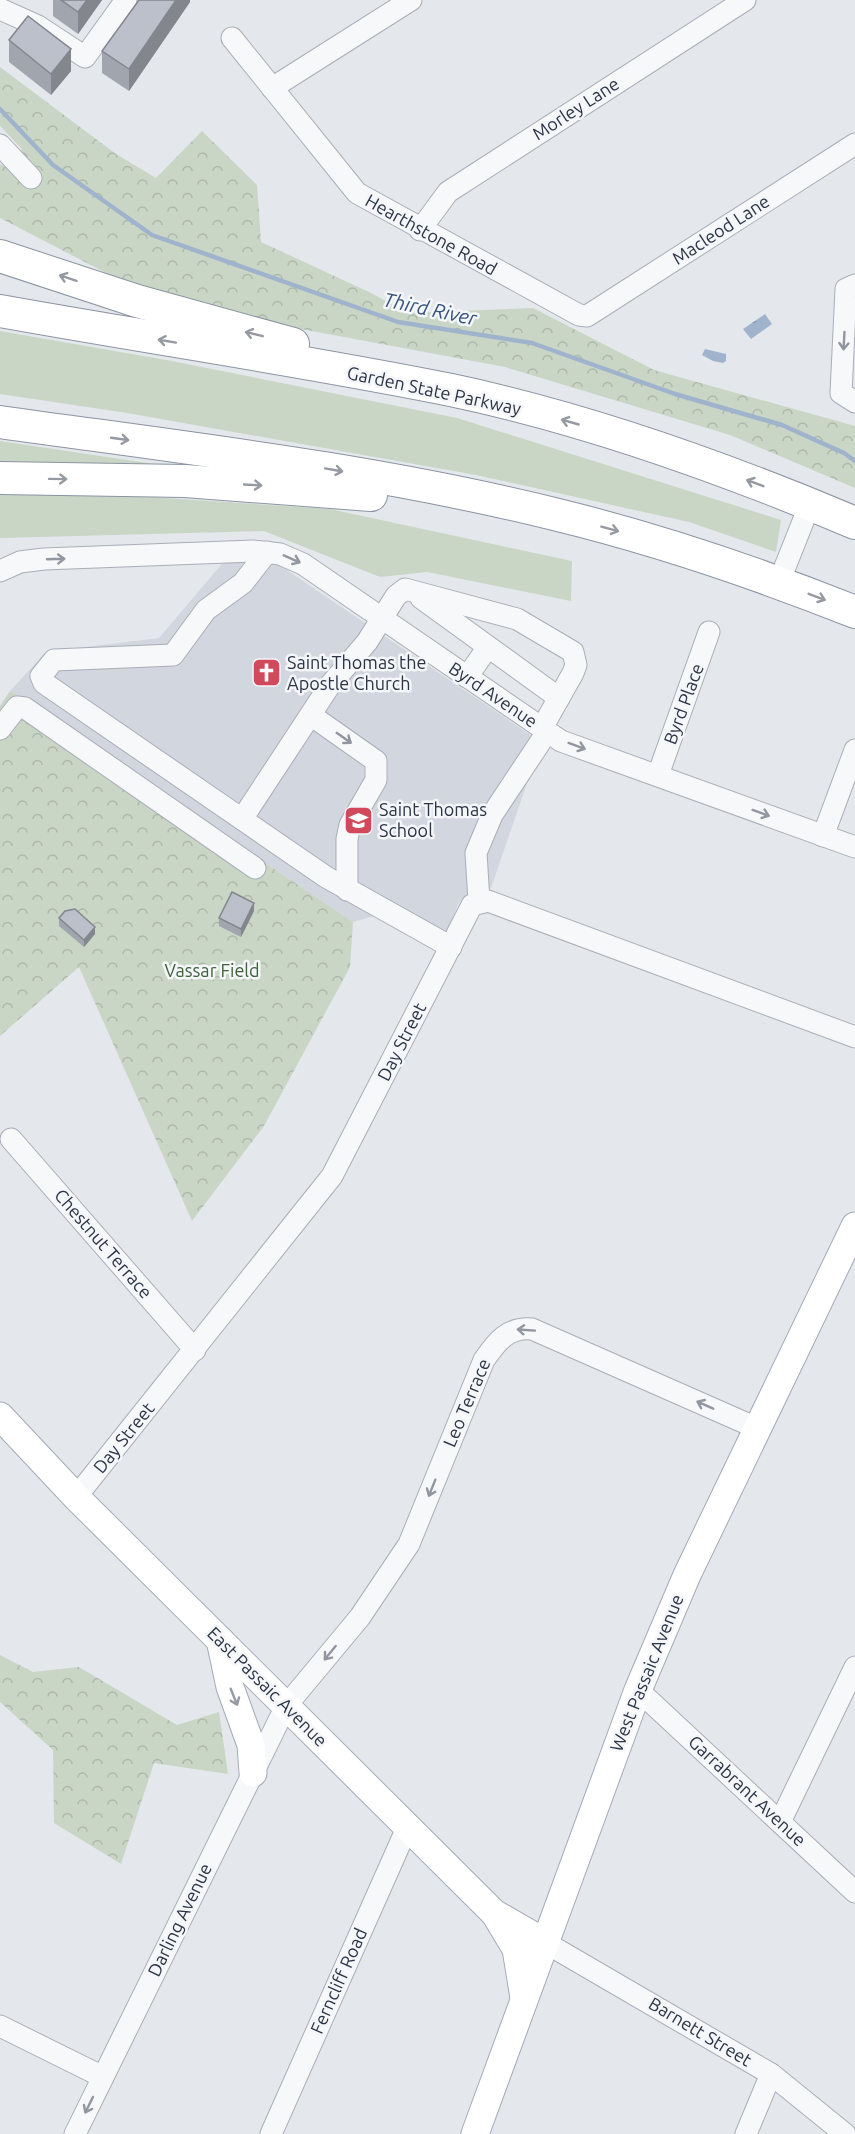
<svg xmlns="http://www.w3.org/2000/svg" width="855" height="2134" viewBox="0 0 855 2134" font-family="Ubuntu,sans-serif">
<style>
.built{fill:#d2d6de}
.grass{fill:#c9d6c5}
.forest{fill:url(#forest-crowns)}
.water{fill:url(#water-ripples)}
.lines{fill:none;stroke-linecap:round;stroke-linejoin:round}
.stream{stroke:#9fb4cc;stroke-width:4.5}
.minor-casing{stroke:#a9aeb7;stroke-width:23}
.major-casing{stroke:#a3abb8;stroke-width:29}
.highway-casing{stroke:#8b94a3;stroke-width:34}
.minor{stroke:#f7f8fa;stroke-width:21}
.major{stroke:#fff;stroke-width:27}
.highway{stroke:#fff;stroke-width:32}
.wall{fill:#a1a5ae}
.shaded-wall{fill:#83868d}
.building{fill:#bbc0ca;stroke:#83868d;stroke-width:1.5}
.oneway{stroke:#959aa2}
.oneway2{stroke:#9196a0}
.labels{text-anchor:middle;stroke-width:5;stroke-linejoin:round;paint-order:stroke}
.street-label{font-size:18px;fill:#2b3445;stroke:#f4f6f9}
.poi-label{font-size:18px;fill:#2b3445;stroke:#f4f6f9;text-anchor:start}
.park-label{font-size:18px;fill:#3f6138;stroke:#f4f6f9}
.water-label{font-size:20px;font-style:italic;fill:#34527a;stroke:#f4f6f9}
</style>
<defs>
<pattern id="forest-crowns" width="20" height="18" patternUnits="userSpaceOnUse" patternTransform="scale(1.5)"><rect width="20" height="18" fill="#c9d6c5"/><path d="M2 6a3 3 0 1 1 6 0M12 15a3 3 0 1 1 6 0" fill="none" stroke="#adb8ab"/></pattern>
<pattern id="water-ripples" width="26" height="14" patternUnits="userSpaceOnUse" patternTransform="scale(1.5)"><rect width="26" height="14" fill="#9fb4cc"/><path d="M2 4q2-2 4 0t4 0M15 11q2-2 4 0t4 0" fill="none" stroke="#8293a7"/></pattern>
</defs>
<rect width="100%" height="100%" fill="#e4e7ec"/>
<polygon class="built" points="269,558 532,736 538,751 491,888 467,893 458,904 441,948 381,914 353,922 10,691 46,652 159,638 226,559"/>
<g class="grass">
<polygon points="0,331 172,361 457,418 781,520 776,552 689,522 476,475 127,413 0,394"/>
<polygon points="0,441 154,464 0,465"/>
<polygon points="45,490 330,509 572,561 571,601 427,572 380,577 264,531 0,538 0,493"/>
</g>
<g class="forest">
<polygon points="0,67 116,154 156,178 202,131 257,185 261,242 369,292 408,313 533,308 654,370 855,426 855,488 730,435 505,367 166,304 0,218 0,164 9,169 22,149 0,126"/>
<polygon points="10,691 353,922 350,967 264,1126 192,1221 79,967 0,1036 0,706"/>
<polygon points="0,1655 33,1672 79,1667 177,1725 219,1712 228,1774 154,1763 121,1864 54,1823 53,1750 0,1702"/>
</g>
<g class="water">
<polygon points="765,314 772,324 751,339 743,329"/>
<polygon points="705,349 726,354 726,361 723,363 713,361 702,355"/>
</g>
<g class="lines">
<polyline class="stream" points="0,109 53,165 152,235 398,322 532,343 675,394 782,425 844,453 855,461"/>
<defs>
<g id="minor">
<polyline points="0,9 38,26 85,57 126,0"/>
<polyline points="232,38 357,193 579,315 587,316 855,144"/>
<polyline points="272,88 411,0"/>
<polyline points="0,145 31,178"/>
<polyline points="420,230 448,192 745,0"/>
<polyline points="855,285 846,289 841,393 855,402"/>
<polyline points="267,552 243,583 206,610 173,655 54,660 41,676 44,683 326,877 451,947"/>
<polyline points="0,571 20,562 44,559 253,551 280,554 303,564 561,741 855,847"/>
<polyline points="779,582 810,504"/>
<polyline points="421,598 559,698"/>
<polyline points="467,677 488,647"/>
<polyline points="312,716 376,761 376,780 350,825 347,839 347,890"/>
<polyline points="0,729 17,707 25,708 255,868"/>
<polyline points="658,775 709,632"/>
<polyline points="242,819 330,685 367,642 396,596 405,589 517,619 573,652 576,665 573,673 542,728"/>
<polyline points="823,836 855,750"/>
<polyline points="479,901 476,853 492,815 547,732"/>
<polyline points="11,1139 195,1350"/>
<polyline points="76,1497 332,1176 472,905 488,901 855,1037"/>
<polyline points="638,1690 855,1892"/>
<polyline points="780,1822 855,1667"/>
<polyline points="546,1943 771,2074 845,2134"/>
<polyline points="0,2026 103,2077"/>
<path d="M75,2134L286,1706L360,1617L409,1544L484,1360C497,1341 508,1327 532,1329L759,1429"/>
<polyline points="271,2134 407,1828"/>
<polyline points="746,2134 771,2074"/>
</g>
<g id="major">
<polyline points="0,1416 76,1497 494,1913 546,1943"/>
<polyline points="220,1640 230,1687 251,1745 253,1773"/>
<polyline points="495,1914 516,1949 524,1998"/>
<polyline points="475,2134 638,1690 687,1575 855,1226"/>
</g>
<g id="highway">
<polyline points="0,256 137,301 293,344"/>
<path d="M0,311C150,338 302,360 451,390C589,419 725,468 855,523"/>
<path d="M0,422C185,448 372,469 554,514C657,539 757,573 855,612"/>
<polyline points="0,478 185,481 371,495"/>
</g>
</defs>
<use href="#minor" class="minor-casing"/>
<use href="#major" class="major-casing"/>
<use href="#highway" class="highway-casing"/>
<use href="#minor" class="minor"/>
<use href="#major" class="major"/>
<use href="#highway" class="highway"/>
</g>
<g class="wall">
<polygon points="53,0 102,0 78,34 53,16"/>
<polygon points="190,0 190,2 129,91 102,73 102,51"/>
<polygon points="9,40 71,71 51,95 9,62"/>
<polygon points="254,911 241,937 219,926 219,918"/>
<polygon points="59,918 95,934 84,947 59,926"/>
</g>
<g class="shaded-wall">
<polygon points="87,0 102,0 78,34 78,12"/>
<polygon points="176,0 190,0 190,2 129,91 129,69"/>
<polygon points="71,49 71,71 51,95 51,74"/>
<polygon points="254,903 254,911 241,937 241,929"/>
<polygon points="95,927 95,934 84,947 84,940"/>
</g>
<g class="building">
<polygon points="61,0 87,0 78,12"/>
<polygon points="139,0 176,0 129,69 102,51"/>
<polygon points="28,16 71,49 51,74 9,40"/>
<polygon points="232,892 254,903 241,929 219,918"/>
<polygon points="75,909 95,927 84,940 59,918 65,911"/>
</g>
<defs><path id="oneway-shaft" d="M-6 0H5M1.5-3L5.5 0L1.5 3" fill="none" stroke-width="1.6" stroke-linecap="round" stroke-linejoin="round" transform="scale(1.5)"/></defs>
<g class="oneway">
<use href="#oneway-shaft" transform="translate(68 278) rotate(-162)"/>
<use href="#oneway-shaft" transform="translate(254 334) rotate(-166)"/>
<use href="#oneway-shaft" transform="translate(167 341) rotate(-170)"/>
<use href="#oneway-shaft" transform="translate(570 422) rotate(-164)"/>
<use href="#oneway-shaft" transform="translate(120 439) rotate(8)"/>
<use href="#oneway-shaft" transform="translate(334 470) rotate(10)"/>
<use href="#oneway-shaft" transform="translate(58 479) rotate(1)"/>
<use href="#oneway-shaft" transform="translate(755 483) rotate(-159)"/>
<use href="#oneway-shaft" transform="translate(253 485) rotate(3)"/>
<use href="#oneway-shaft" transform="translate(610 529) rotate(15)"/>
<use href="#oneway-shaft" transform="translate(817 597) rotate(21)"/>
<use href="#oneway-shaft" transform="translate(234 1697) rotate(68)"/>
</g>
<g class="oneway2">
<use href="#oneway-shaft" transform="translate(844 341) rotate(93)"/>
<use href="#oneway-shaft" transform="translate(56 559) rotate(-2)"/>
<use href="#oneway-shaft" transform="translate(292 559) rotate(24)"/>
<use href="#oneway-shaft" transform="translate(344 738) rotate(35)"/>
<use href="#oneway-shaft" transform="translate(577 746) rotate(20)"/>
<use href="#oneway-shaft" transform="translate(761 813) rotate(20)"/>
<use href="#oneway-shaft" transform="translate(526 1330) rotate(-176)"/>
<use href="#oneway-shaft" transform="translate(705 1405) rotate(-156)"/>
<use href="#oneway-shaft" transform="translate(432 1488) rotate(112)"/>
<use href="#oneway-shaft" transform="translate(330 1653) rotate(129)"/>
<use href="#oneway-shaft" transform="translate(89 2105) rotate(116)"/>
</g>
<defs>
<symbol id="church-square" viewBox="-11 -11 22 22"><rect x="-9" y="-9" width="18" height="18" rx="4" fill="#d1495b" stroke="#f4f6f9"/><path d="M-1.2-6h2.4v3.5h3.3v2.4h-3.3V6h-2.4V-.1h-3.3v-2.4h3.3Z" fill="#fff"/></symbol>
<symbol id="school-square" viewBox="-11 -11 22 22"><rect x="-9" y="-9" width="18" height="18" rx="4" fill="#d1495b" stroke="#f4f6f9"/><path d="M0-5L7-2L0 1L-7-2ZM-4 1L0 2.5L4 1V4Q0 6-4 4Z" fill="#fff"/></symbol>
</defs>
<g fill-rule="evenodd">
<use href="#church-square" x="250" y="656" width="33" height="33"/>
<use href="#school-square" x="342" y="804" width="33" height="33"/>
</g>
<g class="labels">
<g class="street-label">
<text transform="translate(576 109) rotate(-33)" y="6">Morley Lane</text>
<text transform="translate(721 230) rotate(-33)" y="6">Macleod Lane</text>
<text transform="translate(431 235) rotate(29)" y="6">Hearthstone Road</text>
<text transform="translate(434 391) rotate(12)" y="6">Garden State Parkway</text>
<text transform="translate(493 695) rotate(34)" y="6">Byrd Avenue</text>
<text transform="translate(684 704) rotate(-70)" y="6">Byrd Place</text>
<text transform="translate(402 1042) rotate(-63)" y="6">Day Street</text>
<text transform="translate(103 1244) rotate(49)" y="6">Chestnut Terrace</text>
<text transform="translate(467 1403) rotate(-67)" y="6">Leo Terrace</text>
<text transform="translate(124 1438) rotate(-51)" y="6">Day Street</text>
<text transform="translate(647 1673) rotate(-68)" y="6">West Passaic Avenue</text>
<text transform="translate(267 1687) rotate(45)" y="6">East Passaic Avenue</text>
<text transform="translate(747 1791) rotate(43)" y="6">Garrabrant Avenue</text>
<text transform="translate(180 1920) rotate(-64)" y="6">Darling Avenue</text>
<text transform="translate(339 1981) rotate(-66)" y="6">Ferncliff Road</text>
<text transform="translate(700 2032) rotate(31)" y="6">Barnett Street</text>
</g>
<g class="poi-label">
<text x="287" y="669">Saint Thomas the<tspan x="287" dy="21">Apostle Church</tspan></text>
<text x="379" y="816">Saint Thomas<tspan x="379" dy="21">School</tspan></text>
</g>
<g class="park-label">
<text x="212" y="977">Vassar Field</text>
</g>
<g class="water-label">
<text transform="translate(430 309) rotate(12)" y="7">Third River</text>
</g>
</g>
</svg>
